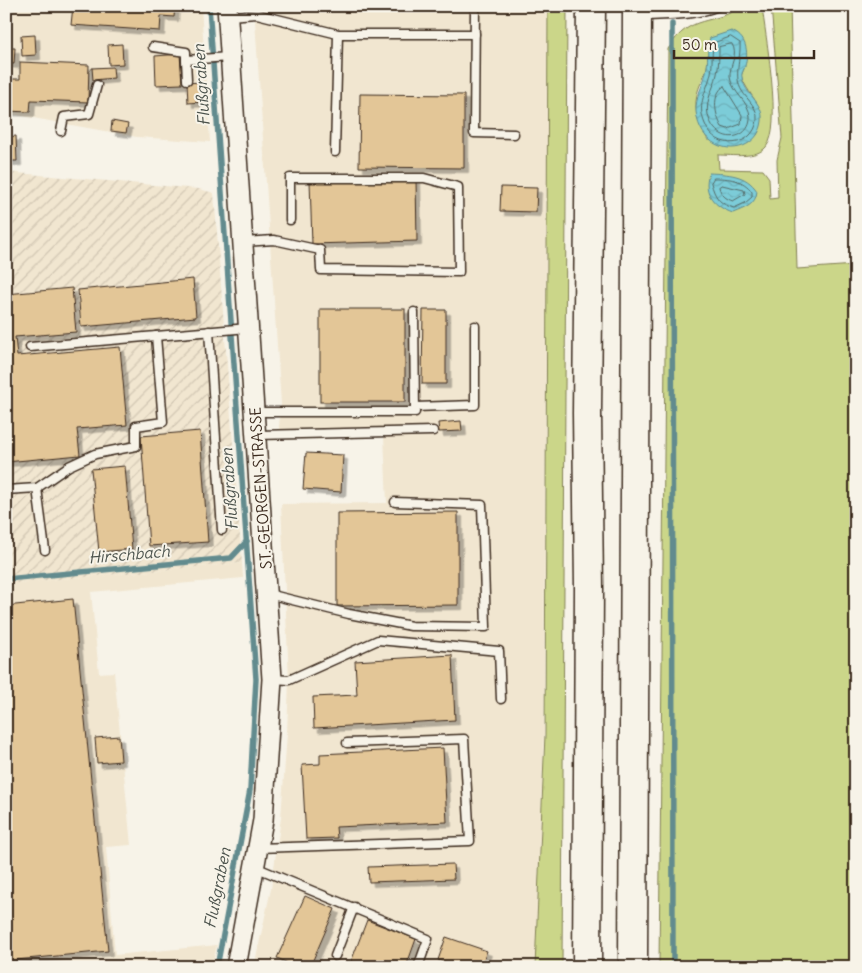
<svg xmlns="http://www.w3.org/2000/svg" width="862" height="973" viewBox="0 0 862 973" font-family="Delius,sans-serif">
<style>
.built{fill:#f1e6d0}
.industrial{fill:url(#industrial-furrows)}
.green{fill:#cbd689;stroke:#838054;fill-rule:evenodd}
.water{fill:url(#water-waves);stroke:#628b8e}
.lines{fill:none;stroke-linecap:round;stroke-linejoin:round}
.shore{stroke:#556b68;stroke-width:1}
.stream{stroke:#628b8e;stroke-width:5.5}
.building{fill:#e3c697;stroke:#3b2a1e;filter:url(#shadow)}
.service-casing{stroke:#3b2a1e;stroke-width:11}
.tertiary-casing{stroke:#3b2a1e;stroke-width:22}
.motorway-casing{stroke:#3b2a1e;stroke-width:31}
.service{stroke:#f7f3e8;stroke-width:8}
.tertiary{stroke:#f7f3e8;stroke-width:19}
.motorway{stroke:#f7f3e8;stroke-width:28}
.labels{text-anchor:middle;stroke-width:4;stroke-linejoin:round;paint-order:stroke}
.street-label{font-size:15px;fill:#3b2a1e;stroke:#f7f3e8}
.water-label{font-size:16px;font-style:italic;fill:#4b524c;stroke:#f7f3e8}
</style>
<defs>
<pattern id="industrial-furrows" width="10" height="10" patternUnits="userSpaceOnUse" patternTransform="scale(1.25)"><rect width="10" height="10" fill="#f1e6d0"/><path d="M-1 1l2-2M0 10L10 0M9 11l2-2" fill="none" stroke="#d0c5b2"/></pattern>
<pattern id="water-waves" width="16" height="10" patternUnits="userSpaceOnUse" patternTransform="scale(1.25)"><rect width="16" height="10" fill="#7cccd8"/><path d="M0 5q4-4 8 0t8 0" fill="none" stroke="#6cafb9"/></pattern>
<filter id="shadow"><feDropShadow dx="4.5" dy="4.5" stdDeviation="0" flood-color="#0004"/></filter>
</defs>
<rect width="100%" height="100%" fill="#f7f3e8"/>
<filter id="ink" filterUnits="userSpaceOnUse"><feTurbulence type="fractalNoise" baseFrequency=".02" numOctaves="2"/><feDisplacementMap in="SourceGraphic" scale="10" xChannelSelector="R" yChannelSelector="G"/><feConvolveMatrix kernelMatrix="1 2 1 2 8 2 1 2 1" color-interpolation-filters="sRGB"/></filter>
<g filter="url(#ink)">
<g class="built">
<polygon points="6,6 201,6 210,142 137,137 6,113"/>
<polygon points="254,6 548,6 544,735 535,967 254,967 271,889 281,818 287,733 289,680 281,504 387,503 384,436 278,438 281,404"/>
<polygon points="242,563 243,578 91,592 99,673 114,672 131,845 106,847 115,955 217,945 212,967 6,967 6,584"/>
</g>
<polygon class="industrial" points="6,172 199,189 214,193 242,563 6,584"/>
<g class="green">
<polygon points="548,6 567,6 562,967 535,967 545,735"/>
<path d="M742,6H762C765,34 783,128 766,147C756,159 733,155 718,155L719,169L763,170L769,178L770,199L778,198L777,160L782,138L771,6H790L797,269L856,265V967H659L668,49C691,12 712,27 742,6ZM708,62L745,66L741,76C751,101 768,105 757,135L708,140C700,126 693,112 697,95C699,84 706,75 708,62Z"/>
</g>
<g class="water">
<path d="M731,31C746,36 749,51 745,66C744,70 741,73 742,77C744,94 764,102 762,121C758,157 702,160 696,112C695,97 703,87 706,72C709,61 706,49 710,38Z"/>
<path d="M709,173C728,174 746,174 757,191C756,205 745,208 733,213C715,207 702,194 709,173Z"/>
</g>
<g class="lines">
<g class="shore">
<path d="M731,37L740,43C741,59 733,77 742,91C748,101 758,107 757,120C754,147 716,152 705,124C696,103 707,92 711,73C713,63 711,52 714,43Z"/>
<path d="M732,44C739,55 729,65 730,77C732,93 750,102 750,117C751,140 716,147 708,115C705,99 714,89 717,74C719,65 719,56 719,47Z"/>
<path d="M724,86L742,115L741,124L728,129L722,127C715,115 711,95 724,86Z"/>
<path d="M714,178C728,178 744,179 752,192V197L745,203L734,208C719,204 715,197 711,183Z"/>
<path d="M722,185L744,190L745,194L733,201C726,199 721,195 719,187Z"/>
</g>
<g class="stream">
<polyline points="209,6 256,679 250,790 217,967"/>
<polyline points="672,24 673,967"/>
<polyline points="6,579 231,558 247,541"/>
</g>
</g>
<g class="building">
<polygon points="73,6 175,6 174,17 161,16 160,31 71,25"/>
<polygon points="35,35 36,55 22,56 21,36"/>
<polygon points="122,44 123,64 109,65 108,45"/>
<polygon points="6,48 15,48 14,64 6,63"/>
<polygon points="180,54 182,84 156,85 155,56"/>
<polygon points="20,62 89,65 88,102 31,100 30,112 6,111 6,79 20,79"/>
<polygon points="113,67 114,78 93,80 92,68"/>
<polygon points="201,82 202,102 188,103 187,83"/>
<polygon points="360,94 464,95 464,168 359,167"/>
<polygon points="112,121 128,124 126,133 111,131"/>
<polygon points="16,136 17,161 6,161 6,137"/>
<polygon points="416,179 417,241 312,244 310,181"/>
<polygon points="501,187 537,188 536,212 500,211"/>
<polygon points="193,279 196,317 81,327 78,290"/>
<polygon points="72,288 76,332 15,337 17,356 120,347 127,425 77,429 80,455 6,462 6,294"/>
<rect x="320" y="309" width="85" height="93"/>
<polygon points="423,310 446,310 446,384 422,384"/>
<polygon points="461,421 462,431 439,432 438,423"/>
<polygon points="200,431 208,542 149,546 141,436"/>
<polygon points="306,453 343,455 341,492 303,489"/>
<polygon points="125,466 132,549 99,552 91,469"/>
<polygon points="458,512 458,605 337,606 337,513"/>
<polygon points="73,599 108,951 6,961 6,606"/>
<polygon points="452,655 455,720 314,728 313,697 357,695 355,661"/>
<polygon points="119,736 121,761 97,763 95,738"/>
<polygon points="443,748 447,822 336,827 337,838 306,839 302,765 320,764 320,754"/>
<polygon points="453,864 454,879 369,882 368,867"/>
<polygon points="305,896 335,909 310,967 297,967 277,958"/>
<polygon points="367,920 416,939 406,967 349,967"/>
<polygon points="446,937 487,951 481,967 458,967 438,960"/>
</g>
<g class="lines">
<defs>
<g id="service">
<polyline points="475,6 474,133 514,134"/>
<polyline points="228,16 257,14 338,34 475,34"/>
<path d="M641,16C667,15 695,16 718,6"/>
<polyline points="153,47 186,52 186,60"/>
<polyline points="187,80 186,60 229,57"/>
<polyline points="61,131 64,117 89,114 97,85"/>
<polyline points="335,152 338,34"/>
<polyline points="244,242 274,240 320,250 321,270 459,272 458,187 424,178 290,178 290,220"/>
<polyline points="209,331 222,530"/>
<polyline points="30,347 248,328"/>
<polyline points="415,407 475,405 475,326"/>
<polyline points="256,412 415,412 414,312"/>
<polyline points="257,435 433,431"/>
<polyline points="37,488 45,550"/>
<polyline points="6,490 37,488 69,466 95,454 136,446 136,426 163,422 156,336"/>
<polyline points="268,594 349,614 411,626 486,627 482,505 395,502"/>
<polyline points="272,679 289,680 378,640 499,651 501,699"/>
<polyline points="258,848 470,841 464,739 347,743"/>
<polyline points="255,867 428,939 418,967"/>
<polyline points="335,956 354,907"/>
</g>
<polyline id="tertiary" points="227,6 272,679 263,820 236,967"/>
<g id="motorway">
<polyline points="587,967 589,588 587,413 591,6"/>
<polyline points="633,967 637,6"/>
</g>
</defs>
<use href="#service" class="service-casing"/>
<use href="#tertiary" class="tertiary-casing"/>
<use href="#motorway" class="motorway-casing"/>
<use href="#service" class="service"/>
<use href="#tertiary" class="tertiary"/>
<use href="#motorway" class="motorway"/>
</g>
</g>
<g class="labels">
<g class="street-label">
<text transform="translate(261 488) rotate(-94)" y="5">ST.-GEORGEN-STRASSE</text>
</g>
<g class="water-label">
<text transform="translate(201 85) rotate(-94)" y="6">Flußgraben</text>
<text transform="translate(229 489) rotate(-94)" y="6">Flußgraben</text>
<text transform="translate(129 554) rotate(-5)" y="6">Hirschbach</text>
<text transform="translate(217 888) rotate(-79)" y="6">Flußgraben</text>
</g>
</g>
<rect width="862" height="973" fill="none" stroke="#f7f3e8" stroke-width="25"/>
<rect x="12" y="12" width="837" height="948" fill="none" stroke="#3b2a1e" stroke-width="2" filter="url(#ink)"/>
<path d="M674 50v8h140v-8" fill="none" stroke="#3b2a1e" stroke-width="2.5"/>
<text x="682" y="50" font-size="15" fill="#3b2a1e" stroke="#f7f3e8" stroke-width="4" paint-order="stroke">50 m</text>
</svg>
